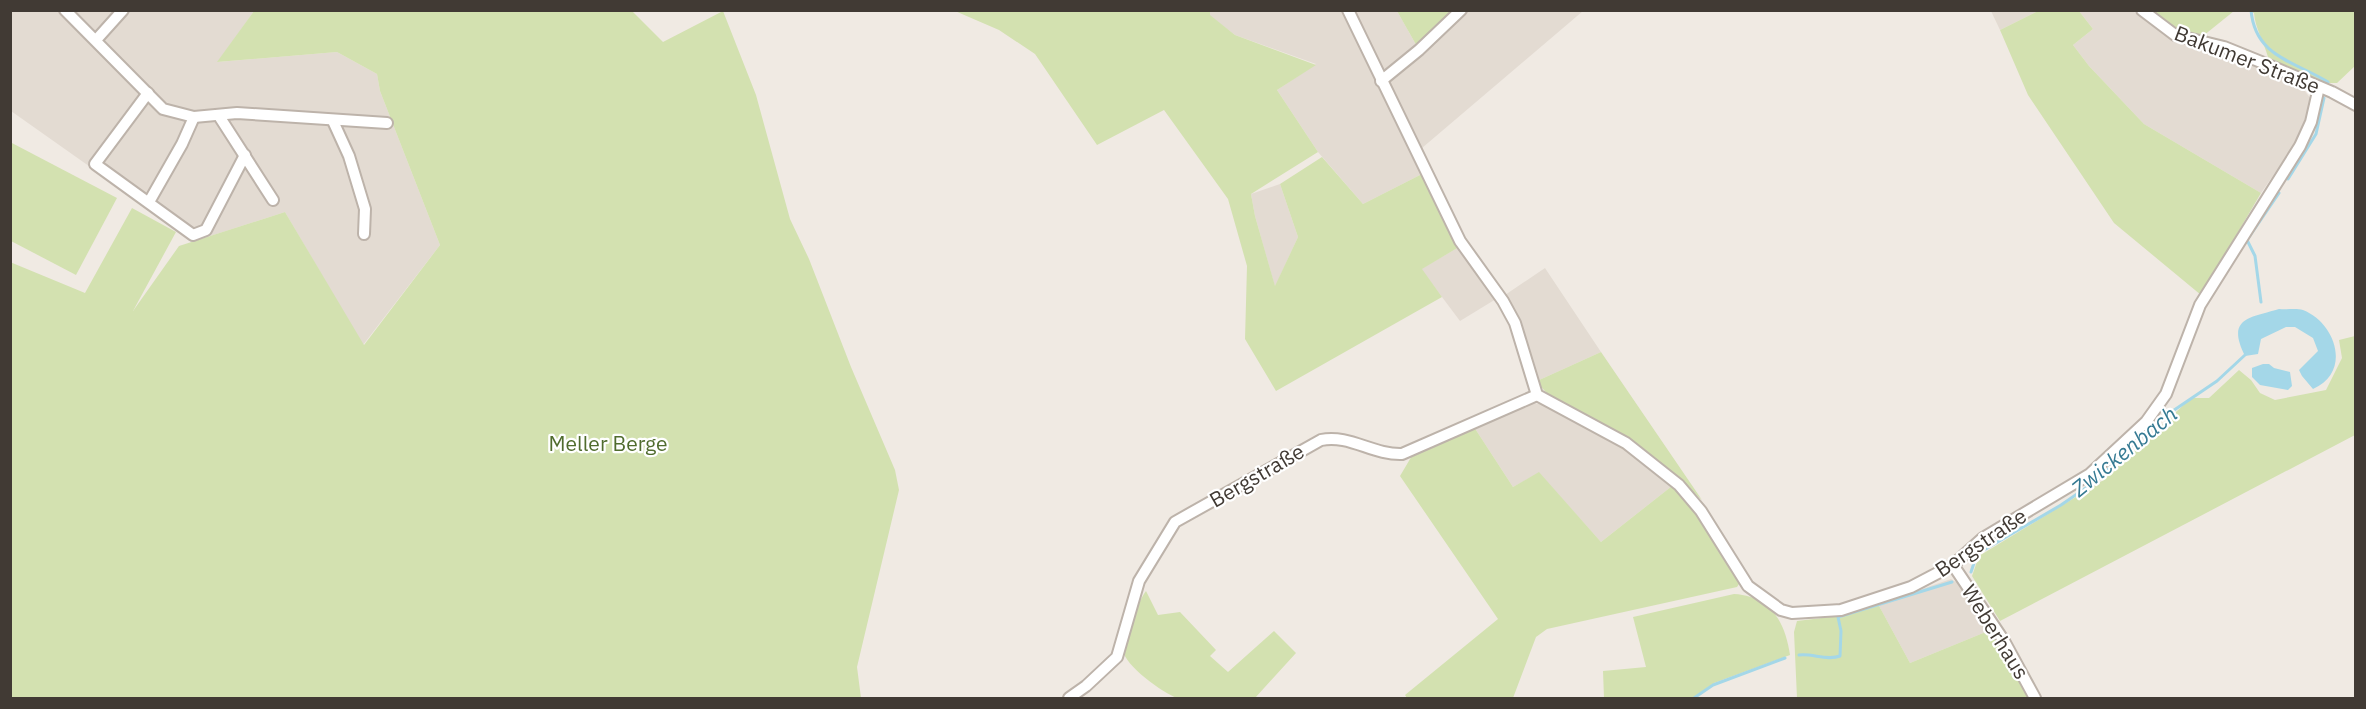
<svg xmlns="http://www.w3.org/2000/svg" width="2366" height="709" viewBox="0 0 2366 709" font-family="'IBM Plex Sans',sans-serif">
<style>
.residential{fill:#e3dbd2}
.green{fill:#d3e1b0}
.water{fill:#a4d7e8}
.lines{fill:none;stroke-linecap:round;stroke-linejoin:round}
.stream{stroke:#a4d7e8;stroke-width:3}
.minor-casing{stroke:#bdb3aa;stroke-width:14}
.minor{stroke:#fff;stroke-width:10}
.labels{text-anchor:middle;stroke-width:4.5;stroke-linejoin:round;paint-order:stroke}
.street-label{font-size:21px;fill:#413a34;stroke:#fff}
.park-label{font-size:21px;fill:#506c2e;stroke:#fff}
.water-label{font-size:22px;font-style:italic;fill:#357a93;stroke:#fff}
</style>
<rect width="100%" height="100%" fill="#f0eae3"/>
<g class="residential">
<polygon points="1210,10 1397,11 1419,50 1461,11 1583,11 1422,148 1422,174 1363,204 1318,152 1277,90 1316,64 1235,35 1209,15"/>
<polygon points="11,11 254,11 218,62 337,52 377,74 380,91 440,245 363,345 285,212 195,241 11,111"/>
<polygon points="1991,11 2038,11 2000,30"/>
<polygon points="2079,11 2133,11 2154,27 2176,40 2239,59 2301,86 2311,99 2299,138 2261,193 2144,124 2089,66 2073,45 2093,29"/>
<polygon points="1280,184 1298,237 1275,287 1255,216 1251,194"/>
<polygon points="1459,247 1496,299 1460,321 1421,269"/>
<polygon points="1545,268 1601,352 1537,381 1526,340 1515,311 1505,295"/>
<polygon points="1531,403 1547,405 1599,433 1633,454 1672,486 1601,542 1539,473 1513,487 1474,427"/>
<polygon points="1951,579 1959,584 1993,629 1910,663 1878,604"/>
</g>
<g class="green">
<polygon points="254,11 632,11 663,42 723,11 756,95 790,219 809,259 851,367 895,470 899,490 857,667 861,698 11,698 10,262 85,293 132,208 176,232 133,311 179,246 285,212 364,345 440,245 380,91 377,74 337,52 217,62"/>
<polygon points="955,11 1210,11 1210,15 1235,35 1316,65 1277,90 1318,152 1251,194 1255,216 1275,286 1298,237 1280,184 1322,157 1363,204 1422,174 1459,247 1422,269 1442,297 1276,391 1245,339 1247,266 1228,199 1164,110 1097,145 1035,54 999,30"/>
<polygon points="1397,11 1461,11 1419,50"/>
<polygon points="2038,11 2079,11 2093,29 2073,45 2089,66 2144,124 2261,193 2201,295 2114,223 2028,95 2000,30"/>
<polygon points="2151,11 2234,11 2203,36 2173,29"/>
<path d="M2249,11H2355V66L2337,83H2323L2268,57C2264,42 2255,28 2254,13Z"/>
<polygon points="10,142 117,198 76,275 11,241"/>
<polygon points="2355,336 2355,435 2000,621 1972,576 1979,556 2102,481 2191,398 2209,398 2239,370 2251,380 2260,393 2275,400 2326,390 2342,358 2339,340"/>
<path d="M1601,352L1702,500C1678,478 1654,455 1627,437C1600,420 1553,408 1537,381Z"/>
<polygon points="1474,427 1513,487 1539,472 1601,542 1672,486 1698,514 1741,581 1737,587 1547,629 1536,637 1513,698 1407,698 1405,695 1498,619 1400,476 1413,454"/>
<path d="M1146,591L1158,615L1180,612L1216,650L1210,656L1228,672L1274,631L1296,653L1255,698C1241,698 1186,702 1177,698C1163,693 1124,665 1123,650C1122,639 1139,600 1146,591Z"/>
<path d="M1734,594C1771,596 1785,622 1790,655L1714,683L1693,698H1604L1603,671L1646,667L1633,617Z"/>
<polygon points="1878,604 1910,663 1993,629 2031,698 1797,698 1794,632 1797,621 1838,616"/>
</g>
<g class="water">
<path d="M2279,309C2286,310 2296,308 2303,310C2336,323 2352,372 2313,389L2302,376L2299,370L2318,351L2313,338L2295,327H2286L2261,339L2258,354L2245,356C2226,318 2249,318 2279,309Z"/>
<polygon points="2263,364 2269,364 2274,368 2290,372 2292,386 2288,390 2260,385 2252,377 2252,368"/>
</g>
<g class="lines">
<g class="stream">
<path d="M2251,10C2255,57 2294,61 2328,82"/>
<polyline points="2288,179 2316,134 2324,98"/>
<polyline points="2261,302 2255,256 2247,240 2279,193"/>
<polyline points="1971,572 1977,554 2061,505 2096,481 2155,423 2217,381 2245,355"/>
<path d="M1799,655C1812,653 1827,661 1840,656L1841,631L1838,617L1952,582"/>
<polyline points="1694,698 1713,685 1785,658"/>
</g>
<defs>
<g id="minor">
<polyline points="65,10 163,109 194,117 237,113 387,123"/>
<polyline points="1348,10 1460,241 1503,301 1515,323 1537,395 1626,443 1679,485 1701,511 1748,586 1781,610 1792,613 1841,610 1911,587 1953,565 1983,538 2090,474 2146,422 2166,394 2200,305 2300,146 2311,122 2319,87"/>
<polyline points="2142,10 2175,35 2224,47 2266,64 2332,92 2356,105"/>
<polyline points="96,40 123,10"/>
<polyline points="1381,81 1419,50 1461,10"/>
<polyline points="148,93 95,164 193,235 206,230 245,155"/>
<polyline points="219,116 273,200"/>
<polyline points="333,121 349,156 365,209 364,234"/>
<polyline points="149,202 182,144 194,117"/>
<polyline points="1953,565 2004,641 2035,698"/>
<path d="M1069,698L1086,686L1117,657L1139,581L1175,522L1321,440C1349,434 1373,455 1402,454L1537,395"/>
</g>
</defs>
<use href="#minor" class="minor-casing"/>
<use href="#minor" class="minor"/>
</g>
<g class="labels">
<g class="street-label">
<text transform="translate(2247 60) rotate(21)" y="7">Bakumer Straße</text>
<text transform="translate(1257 476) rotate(-30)" y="7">Bergstraße</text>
<text transform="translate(1981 543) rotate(-34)" y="7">Bergstraße</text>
<text transform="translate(1995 632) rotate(58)" y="7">Weberhaus</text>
</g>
<g class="park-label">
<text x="608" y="451">Meller Berge</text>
</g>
<g class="water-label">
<text transform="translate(2124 451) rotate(-39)" y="8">Zwickenbach</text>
</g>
</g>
<rect width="2366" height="709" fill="none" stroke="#413a34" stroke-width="24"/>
</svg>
